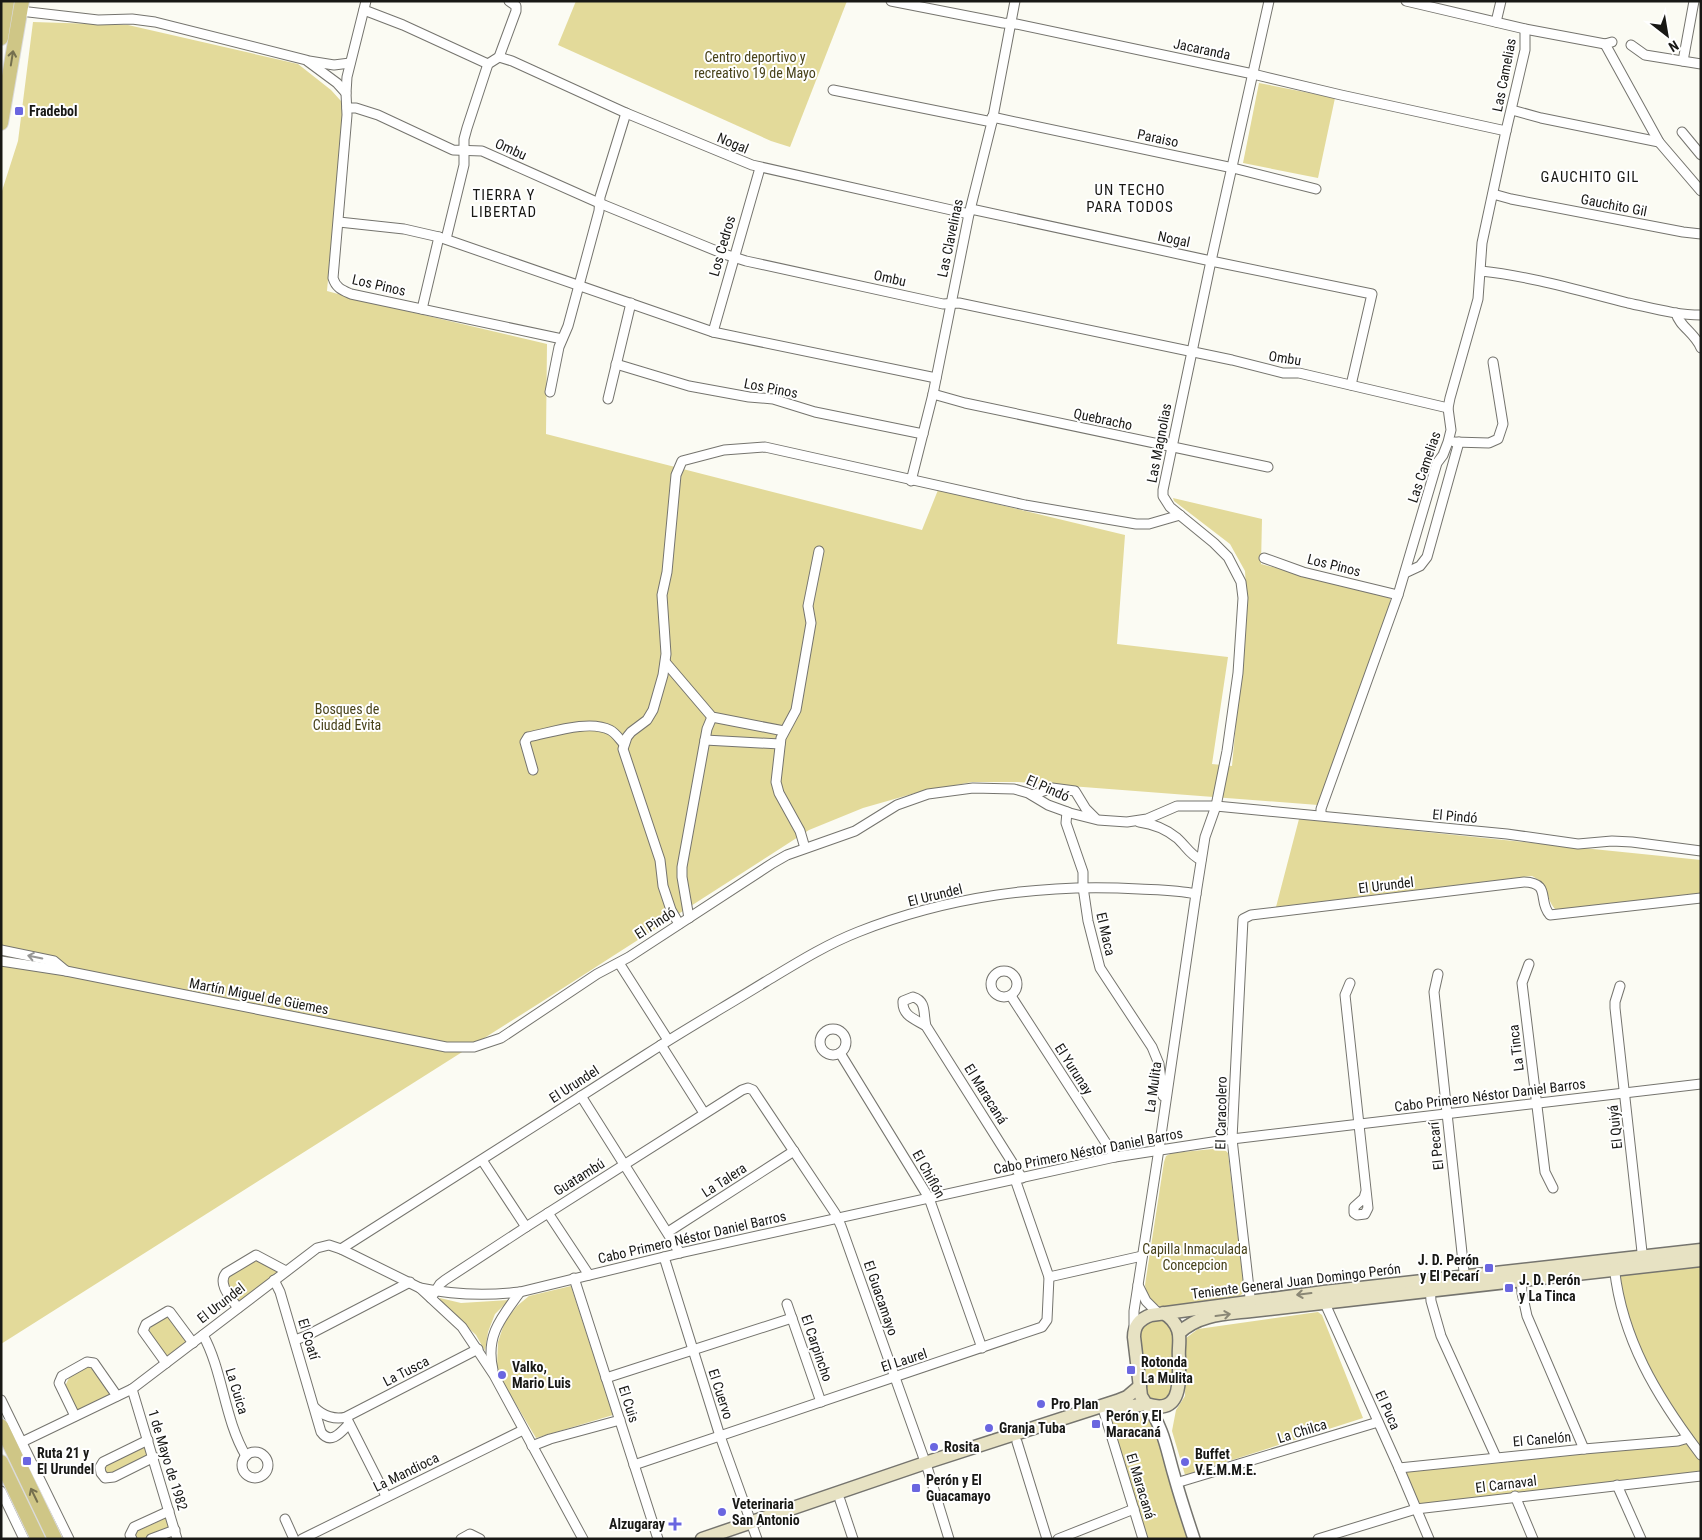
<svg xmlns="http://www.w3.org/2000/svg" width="1702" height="1540" viewBox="0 0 1702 1540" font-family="'Roboto Condensed',sans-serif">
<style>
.green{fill:#e3da9a}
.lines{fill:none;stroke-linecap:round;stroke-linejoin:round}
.minor-casing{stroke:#75746e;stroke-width:11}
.tertiary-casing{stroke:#75746e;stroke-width:14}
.secondary-casing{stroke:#75746e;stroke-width:15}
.primary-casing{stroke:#dadada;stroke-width:16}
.minor{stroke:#fff;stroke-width:9}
.tertiary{stroke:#fff;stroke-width:11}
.secondary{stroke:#e7e2c3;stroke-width:12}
.primary{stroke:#cfc686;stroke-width:14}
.oneway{stroke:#746f4e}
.oneway2{stroke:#979796}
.oneway3{stroke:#8a8775}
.poi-dot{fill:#6a66e0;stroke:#fff;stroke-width:2}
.labels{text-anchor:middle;stroke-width:4;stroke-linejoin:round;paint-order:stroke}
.street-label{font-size:14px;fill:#181815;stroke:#fff}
.park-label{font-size:14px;fill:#48421a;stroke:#fff}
.poi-label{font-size:14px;font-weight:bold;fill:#181815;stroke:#fff;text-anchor:start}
.neighbourhood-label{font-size:15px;letter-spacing:1px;fill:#181815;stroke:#fff}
</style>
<rect width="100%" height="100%" fill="#fbfbf3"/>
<g class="green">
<polygon points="576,1 847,1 790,147 771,141 558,45"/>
<polygon points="33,22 128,25 298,64 331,90 341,101 343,111 327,291 364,301 547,344 546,434 922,530 938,490 1125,535 1117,644 1228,657 1212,764 1232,766 1247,604 1245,571 1230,544 1174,501 1173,498 1262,519 1261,564 1390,598 1391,603 1321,804 1318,805 1018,782 972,782 919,792 863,808 809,830 546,999 1,1344 1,194 18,141"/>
<polygon points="1259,83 1335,98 1318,178 1243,163"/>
<path d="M1299,819L1701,860V893L1556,910C1543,896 1553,887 1532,876L1276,907Z"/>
<path d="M1223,1148L1228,1153L1244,1289L1242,1294L1238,1297C1223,1299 1168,1310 1156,1305C1149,1301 1146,1292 1145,1285L1164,1162L1166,1156L1172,1153Z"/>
<polygon points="254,1259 278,1271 278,1273 240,1303 226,1284 228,1277"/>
<path d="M1701,1264V1451C1687,1431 1672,1411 1659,1390C1648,1373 1614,1292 1621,1274Z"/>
<polygon points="571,1286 613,1415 536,1438 501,1379 497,1366 498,1342 505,1321 517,1306 529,1296"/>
<polygon points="440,1298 461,1303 509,1300 495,1314 488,1332 485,1351 476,1335 439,1300"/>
<polygon points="1318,1312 1322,1315 1363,1418 1185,1475 1172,1431 1176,1410 1185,1396 1186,1338 1198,1329"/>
<polygon points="165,1317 170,1318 188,1343 169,1357 166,1357 148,1331 155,1322"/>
<path d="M1160,1318L1168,1322L1174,1335L1175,1389L1164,1401H1153L1144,1390L1140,1332C1145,1323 1150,1320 1160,1318Z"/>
<path d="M86,1366C97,1369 107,1386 110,1396L79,1411L76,1409L65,1386L71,1374Z"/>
<polygon points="1141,1412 1155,1424 1189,1539 1148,1539 1110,1417"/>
<polygon points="1688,1438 1701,1455 1701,1476 1416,1509 1399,1468"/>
<polygon points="147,1446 150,1456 111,1475 105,1474 105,1465"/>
<polygon points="166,1518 170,1527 145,1539 137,1539 135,1532"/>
</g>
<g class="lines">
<defs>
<g id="minor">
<path d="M366,1L347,77L346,93L347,115L333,278C336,288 342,290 351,294L562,339"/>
<polyline points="891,1 1003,23 1016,24 1253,74 1341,95 1506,131"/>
<polyline points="1406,1 1525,29 1605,44 1612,42"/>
<polyline points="364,10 403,25 488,64"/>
<polyline points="20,11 98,20 132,19 155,22 306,60 337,83 346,93"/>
<polyline points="1496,22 1501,1"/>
<polyline points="1605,44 1659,142 1701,191"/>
<polyline points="1631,45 1645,55 1701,64"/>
<polyline points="499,57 512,61 626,113 752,165 969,214"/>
<polyline points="309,61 334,65 350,63"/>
<polyline points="1683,61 1694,1"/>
<polyline points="833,90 992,122"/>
<polyline points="347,108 356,108 378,115 453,150 482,151 599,203 724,254 746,261 943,304 959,303 1232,360 1283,373 1299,373 1448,408"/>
<polyline points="1512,110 1541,118 1659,142"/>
<polyline points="992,117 1233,168 1316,189"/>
<polyline points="1682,132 1701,155"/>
<polyline points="1493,194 1511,199 1683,232 1701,234"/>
<polyline points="971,209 1211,261 1372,294 1351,385"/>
<polyline points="339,222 404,229 439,237 713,332 936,378"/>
<polyline points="446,239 464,165 464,139 467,128 488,64 499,57 516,11 516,6 509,1"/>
<path d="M1481,271C1530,276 1580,291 1628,303C1652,308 1676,315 1701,315"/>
<polyline points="422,309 439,237"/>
<path d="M1676,313C1679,326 1695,333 1701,348"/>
<polyline points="713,332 760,168"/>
<polyline points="616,364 689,386 749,397 773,399 815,412 923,434"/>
<polyline points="550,392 559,347 568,326 599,211 600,197 626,113"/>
<polyline points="933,394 965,403 1268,467"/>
<polyline points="608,399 631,303"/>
<polyline points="1454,442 1489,443 1498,439 1503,424 1493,362"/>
<polyline points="911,481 933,394 969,214 992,122 1015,1"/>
<polyline points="1264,558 1303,572 1398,595"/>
<polyline points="1405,573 1420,566 1427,557 1459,442"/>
<polyline points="666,663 712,717 784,731"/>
<polyline points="705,740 780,744"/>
<path d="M533,770L525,742L528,737C550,733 589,719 610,730C616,733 620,740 624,744"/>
<polyline points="1032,795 1052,788 1075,791 1086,809 1095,818"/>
<polyline points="1067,812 1066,823 1083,872 1083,887 1088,921 1100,968 1152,1047 1159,1064 1163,1096"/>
<polyline points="1321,815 1321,809 1398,595 1437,463 1443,455 1448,442 1451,430 1448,408 1450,398 1478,299 1482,243 1506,131 1525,50 1525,29"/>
<path d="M1139,822C1154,824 1166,829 1177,838C1186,846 1190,855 1201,860"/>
<polyline points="805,848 800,831 779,793 776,782 781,738 796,710 811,623 808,606 819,551"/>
<polyline points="689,918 682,877 682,867 707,729 712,717"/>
<polyline points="679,924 671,910 663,886 660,860 623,749 627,737 631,732 647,720 653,710 663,675 666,654 662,595 667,572 676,475 682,461 724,450 765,447 1025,505 1136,524 1149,524 1180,515"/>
<polyline points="1,950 54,961 66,971"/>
<polyline points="1,961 66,971 446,1047 474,1047 501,1038 597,974 629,957 773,863 787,855 855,831 897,805 928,794 973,788 1014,789 1028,793 1048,805 1070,813 1098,820 1127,822 1147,819 1177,806 1216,806 1507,834 1578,844 1612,841 1632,842 1701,851"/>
<polyline points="619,963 668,1040"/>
<polyline points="1529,964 1522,983 1545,1172 1553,1188"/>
<circle cx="1004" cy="984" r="13"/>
<polyline points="1438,974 1434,992 1465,1281"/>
<polyline points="1350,983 1345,995 1368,1208 1365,1214 1357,1215 1354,1213 1354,1207 1364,1198 1366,1191"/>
<polyline points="1620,986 1615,1002 1615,1008 1643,1261"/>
<polyline points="1011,996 1115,1157"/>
<path d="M926,1026C915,1019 902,1016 903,1001L913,997C927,1001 923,1014 926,1026L1022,1178"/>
<circle cx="833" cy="1042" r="13"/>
<polyline points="661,1045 704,1113"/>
<polyline points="840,1053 929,1198 982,1348"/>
<polyline points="581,1096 680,1253"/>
<polyline points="482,1160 526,1227"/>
<polyline points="548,1213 589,1275"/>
<polyline points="668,1232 794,1151"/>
<polyline points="341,1249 420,1288 462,1327 494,1375 583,1539"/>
<polyline points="664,1257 720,1436 757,1539"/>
<path d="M1614,1265C1621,1338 1657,1397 1701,1455"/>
<polyline points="1521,1276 1522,1293 1527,1316 1584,1449"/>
<polyline points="1049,1277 1142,1256"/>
<polyline points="574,1278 658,1539"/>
<path d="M274,1280L280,1292L321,1432C331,1446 342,1431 349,1424"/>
<polyline points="1138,1285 1146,1301 1158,1313"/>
<polyline points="1430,1285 1431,1301 1441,1336 1496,1457"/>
<path d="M420,1288C454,1295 485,1296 520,1292L680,1253L1115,1157L1232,1139L1701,1084"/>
<polyline points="1325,1297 1327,1308 1399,1468 1429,1539"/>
<polyline points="431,1298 440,1284 445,1280 526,1227 742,1090 748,1088 753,1090 835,1213 841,1226 928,1470 949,1539"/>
<polyline points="787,1304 821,1402"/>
<path d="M1251,1306L1232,1139L1243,919L1251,915L1524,882C1552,883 1537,901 1550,915L1701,898"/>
<path d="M238,1308C231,1298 217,1284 226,1273L256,1255L286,1271"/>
<polyline points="1134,1328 1134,1311 1159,1149 1196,894 1205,837 1216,806 1227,751 1238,673 1243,598 1241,582 1228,557 1214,543 1170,507 1163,496 1163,490 1211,261 1269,1"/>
<path d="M203,1335C223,1371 224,1419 246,1456"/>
<polyline points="295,1340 306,1336 410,1282"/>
<polyline points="166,1363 143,1331 146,1324 168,1311 170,1312 193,1343"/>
<path d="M493,1370C485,1336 501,1318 520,1292"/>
<polyline points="606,1378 792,1318"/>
<polyline points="132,1389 177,1539"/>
<polyline points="1,1400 69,1539"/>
<path d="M315,1408C323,1416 335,1420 346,1417L478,1349"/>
<polyline points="1104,1412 1143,1539"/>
<polyline points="75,1416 59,1383 62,1376 87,1362 94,1363 117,1396"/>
<polyline points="347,1419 386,1496"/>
<polyline points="148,1440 103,1462 100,1467 101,1473 105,1478 114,1477 154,1457"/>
<path d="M22,1442L132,1389L317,1248L329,1245L341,1249C443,1185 545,1119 647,1054C686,1029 726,1006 765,982C795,964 825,945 858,932C946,897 1044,883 1139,889C1158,890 1177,890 1196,894"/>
<polyline points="1017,1442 1047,1539"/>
<polyline points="532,1446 550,1439 620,1420"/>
<circle cx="255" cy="1465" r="13"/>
<polyline points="634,1465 1042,1327 1047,1320 1049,1277 1015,1179"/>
<polyline points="1399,1468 1584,1449 1678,1441 1688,1438"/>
<polyline points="1176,1483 1378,1422"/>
<polyline points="1617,1485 1641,1539"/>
<polyline points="1,1491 24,1539"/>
<polyline points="1515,1496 1533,1539"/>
<polyline points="840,1500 853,1539"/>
<polyline points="285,1519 294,1539"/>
<polyline points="132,1539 130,1535 134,1527 169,1511"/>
<polyline points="151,1539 175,1530"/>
<polyline points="302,1539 523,1430"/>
<polyline points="461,1539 470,1534 480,1539"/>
<polyline points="1058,1539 1134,1509"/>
<polyline points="1318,1539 1416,1509 1701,1476"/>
</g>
<path id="tertiary" d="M1146,1404C1164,1428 1166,1448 1174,1475C1180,1497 1187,1518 1194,1539"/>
<g id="secondary">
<path d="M1163,1313C1171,1317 1175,1322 1178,1330C1181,1338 1178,1349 1179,1357C1179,1381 1183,1416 1146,1404L1141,1396L1134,1337C1134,1325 1140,1319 1151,1315L1324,1292L1701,1250"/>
<path d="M1179,1333C1199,1314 1226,1314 1251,1311L1701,1260"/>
<polyline points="1114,1409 1146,1404"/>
<polyline points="702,1539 925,1463 1117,1401 1127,1397 1140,1386"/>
</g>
<g id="primary">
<polyline points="1,38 7,1"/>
<polyline points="1,123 22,1"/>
<polyline points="1,1426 55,1539"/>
<polyline points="1,1462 38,1539"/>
</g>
</defs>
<use href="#minor" class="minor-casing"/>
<use href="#tertiary" class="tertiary-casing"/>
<use href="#secondary" class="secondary-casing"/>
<use href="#primary" class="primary-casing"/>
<use href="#minor" class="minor"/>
<use href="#tertiary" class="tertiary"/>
<use href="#secondary" class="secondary"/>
<use href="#primary" class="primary"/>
</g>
<defs><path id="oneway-shaft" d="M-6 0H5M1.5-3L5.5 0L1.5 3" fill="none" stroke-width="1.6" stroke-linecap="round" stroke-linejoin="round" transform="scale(1.25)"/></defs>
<g class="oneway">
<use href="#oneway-shaft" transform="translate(12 58) rotate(-81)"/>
<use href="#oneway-shaft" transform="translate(34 1495) rotate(-116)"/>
</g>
<use class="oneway2" href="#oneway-shaft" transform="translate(35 957) rotate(-168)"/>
<g class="oneway3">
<use href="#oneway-shaft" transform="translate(1304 1294) rotate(173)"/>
<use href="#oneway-shaft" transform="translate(1223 1315) rotate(-8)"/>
</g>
<g class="poi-dot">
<rect x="14" y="106" width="10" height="10" rx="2.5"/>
<rect x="1484" y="1263" width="10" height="10" rx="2.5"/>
<rect x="1504" y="1283" width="10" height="10" rx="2.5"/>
<rect x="1126" y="1365" width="10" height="10" rx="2.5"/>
<circle cx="502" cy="1375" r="5"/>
<circle cx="1041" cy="1404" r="5"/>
<rect x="1091" y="1419" width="10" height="10" rx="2.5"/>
<circle cx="989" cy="1428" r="5"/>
<circle cx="934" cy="1447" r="5"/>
<rect x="22" y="1456" width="10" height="10" rx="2.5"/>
<circle cx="1185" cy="1462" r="5"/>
<rect x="911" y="1483" width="10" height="10" rx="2.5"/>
<circle cx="722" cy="1512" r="5"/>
<path d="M672.5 1516.5h5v5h5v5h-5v5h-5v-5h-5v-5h5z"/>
</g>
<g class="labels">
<g class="street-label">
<text transform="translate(1202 49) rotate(12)" y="5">Jacaranda</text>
<text transform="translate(1504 75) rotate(-79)" y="5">Las Camelias</text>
<text transform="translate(1158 138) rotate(12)" y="5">Paraiso</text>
<text transform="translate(733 143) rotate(23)" y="5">Nogal</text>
<text transform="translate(511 149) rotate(24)" y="5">Ombu</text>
<text transform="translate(1614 205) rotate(11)" y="5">Gauchito Gil</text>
<text transform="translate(950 238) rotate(-78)" y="5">Las Clavelinas</text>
<text transform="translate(1174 239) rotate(12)" y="5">Nogal</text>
<text transform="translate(722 246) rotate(-74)" y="5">Los Cedros</text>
<text transform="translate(890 278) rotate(12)" y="5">Ombu</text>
<text transform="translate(379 285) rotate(13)" y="5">Los Pinos</text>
<text transform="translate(1285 358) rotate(9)" y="5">Ombu</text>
<text transform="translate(771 388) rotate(11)" y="5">Los Pinos</text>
<text transform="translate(1103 419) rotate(12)" y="5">Quebracho</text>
<text transform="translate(1159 443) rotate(-79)" y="5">Las Magnolias</text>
<text transform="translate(1424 467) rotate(-71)" y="5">Las Camelias</text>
<text transform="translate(1334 565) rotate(14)" y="5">Los Pinos</text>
<text transform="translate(1048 788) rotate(24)" y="5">El Pindó</text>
<text transform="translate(1455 816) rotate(5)" y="5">El Pindó</text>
<text transform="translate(1386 885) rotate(-7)" y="5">El Urundel</text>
<text transform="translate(935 895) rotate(-14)" y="5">El Urundel</text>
<text transform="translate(655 923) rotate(-33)" y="5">El Pindó</text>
<text transform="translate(1106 934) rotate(77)" y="5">El Maca</text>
<text transform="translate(259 996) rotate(11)" y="5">Martín Miguel de Güemes</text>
<text transform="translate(1516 1048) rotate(-97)" y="5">La Tinca</text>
<text transform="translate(1074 1069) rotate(57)" y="5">El Yurunay</text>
<text transform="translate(574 1084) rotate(-33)" y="5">El Urundel</text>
<text transform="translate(1153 1087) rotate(-82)" y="5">La Mulita</text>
<text transform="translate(986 1094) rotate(58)" y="5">El Maracaná</text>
<text transform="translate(1490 1095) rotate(-7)" y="5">Cabo Primero Néstor Daniel Barros</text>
<text transform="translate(1221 1113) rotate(-89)" y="5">El Caracolero</text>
<text transform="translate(1615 1127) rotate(-96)" y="5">El Quiyá</text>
<text transform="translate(1436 1146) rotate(-96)" y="5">El Pecarí</text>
<text transform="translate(1088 1151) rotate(-11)" y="5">Cabo Primero Néstor Daniel Barros</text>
<text transform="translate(929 1174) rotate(61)" y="5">El Chiflón</text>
<text transform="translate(579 1177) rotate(-32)" y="5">Guatambú</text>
<text transform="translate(724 1180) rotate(-33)" y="5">La Talera</text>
<text transform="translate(692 1237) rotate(-13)" y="5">Cabo Primero Néstor Daniel Barros</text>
<text transform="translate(1296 1281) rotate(-7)" y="5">Teniente General Juan Domingo Perón</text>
<text transform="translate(881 1298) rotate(71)" y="5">El Guacamayo</text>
<text transform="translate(221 1303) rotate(-38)" y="5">El Urundel</text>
<text transform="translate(309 1339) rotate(73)" y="5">El Coatí</text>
<text transform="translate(817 1348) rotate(71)" y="5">El Carpincho</text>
<text transform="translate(904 1360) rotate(-18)" y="5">El Laurel</text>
<text transform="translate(406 1371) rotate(-27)" y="5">La Tusca</text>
<text transform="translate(237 1391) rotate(73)" y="5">La Cuica</text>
<text transform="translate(721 1394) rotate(72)" y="5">El Cuervo</text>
<text transform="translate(629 1404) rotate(72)" y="5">El Cuis</text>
<text transform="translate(1388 1410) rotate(66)" y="5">El Puca</text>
<text transform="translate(1302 1431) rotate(-17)" y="5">La Chilca</text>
<text transform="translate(1542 1439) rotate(-5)" y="5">El Canelón</text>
<text transform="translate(168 1460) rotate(73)" y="5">1 de Mayo de 1982</text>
<text transform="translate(406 1472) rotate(-26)" y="5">La Mandioca</text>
<text transform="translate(1506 1484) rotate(-7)" y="5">El Carnaval</text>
<text transform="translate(1141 1486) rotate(73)" y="5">El Maracaná</text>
</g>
<g class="park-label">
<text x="755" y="62">Centro deportivo y<tspan x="755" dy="16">recreativo 19 de Mayo</tspan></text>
<text x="347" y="714">Bosques de<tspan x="347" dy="16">Ciudad Evita</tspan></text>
<text x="1195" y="1254">Capilla Inmaculada<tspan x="1195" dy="16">Concepcion</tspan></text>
</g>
<g class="poi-label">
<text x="29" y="116">Fradebol</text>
<text x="1479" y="1265" text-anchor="end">J. D. Perón<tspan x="1479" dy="16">y El Pecarí</tspan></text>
<text x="1519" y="1285">J. D. Perón<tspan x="1519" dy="16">y La Tinca</tspan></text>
<text x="1141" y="1367">Rotonda<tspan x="1141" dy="16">La Mulita</tspan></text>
<text x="512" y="1372">Valko,<tspan x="512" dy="16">Mario Luis</tspan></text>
<text x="1051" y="1409">Pro Plan</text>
<text x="1106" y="1421">Perón y El<tspan x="1106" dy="16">Maracaná</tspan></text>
<text x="999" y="1433">Granja Tuba</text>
<text x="944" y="1452">Rosita</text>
<text x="37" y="1458">Ruta 21 y<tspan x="37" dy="16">El Urundel</tspan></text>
<text x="1195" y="1459">Buffet<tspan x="1195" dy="16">V.E.M.M.E.</tspan></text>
<text x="926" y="1485">Perón y El<tspan x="926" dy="16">Guacamayo</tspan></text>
<text x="732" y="1509">Veterinaria<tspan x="732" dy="16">San Antonio</tspan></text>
<text x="665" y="1529" text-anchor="end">Alzugaray</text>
</g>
<g class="neighbourhood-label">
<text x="1590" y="182">GAUCHITO GIL</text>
<text x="1130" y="195">UN TECHO<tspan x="1130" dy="17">PARA TODOS</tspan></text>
<text x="504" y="200">TIERRA Y<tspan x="504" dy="17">LIBERTAD</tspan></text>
</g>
</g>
<rect width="1702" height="1540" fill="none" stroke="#181815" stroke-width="5"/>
<g transform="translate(1667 35) rotate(149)" stroke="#ffffff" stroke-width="4" paint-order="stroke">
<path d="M0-4L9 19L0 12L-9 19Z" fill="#181815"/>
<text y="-8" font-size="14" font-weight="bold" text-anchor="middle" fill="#181815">N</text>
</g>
</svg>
